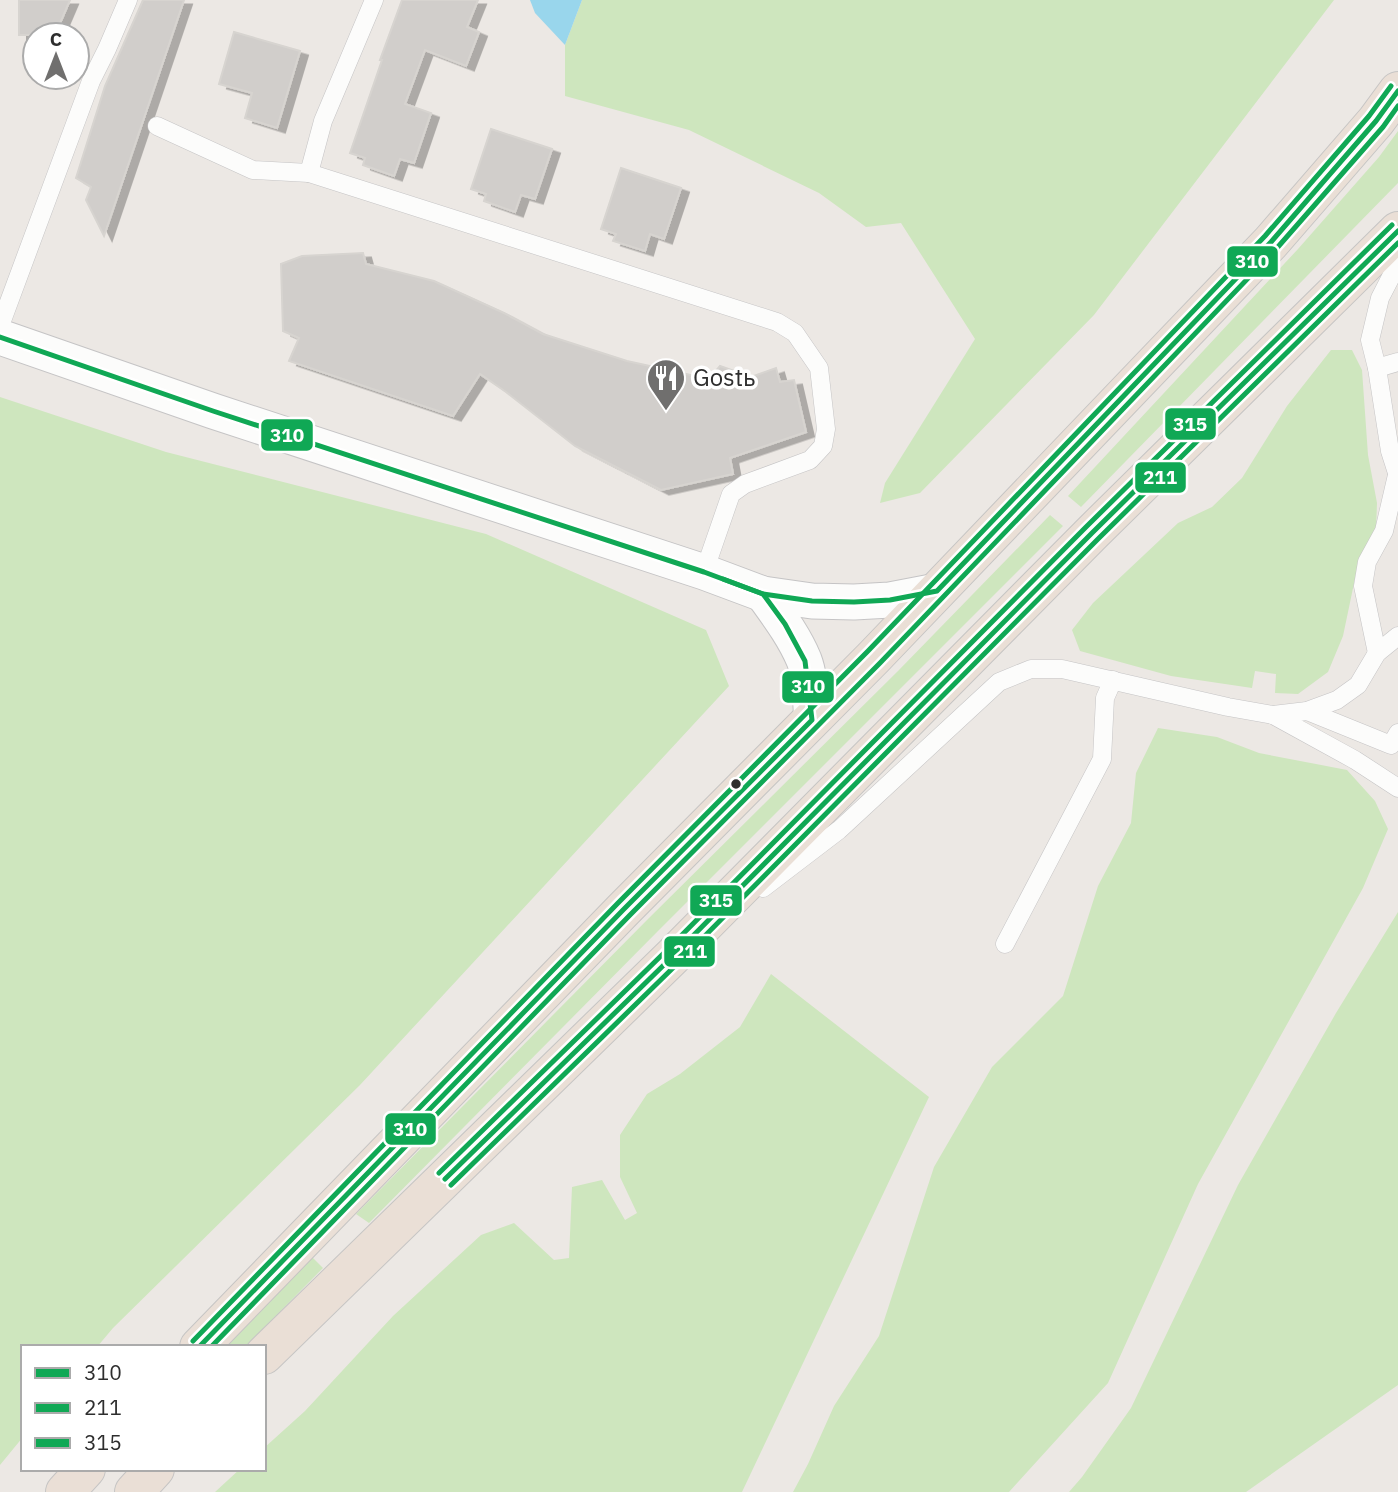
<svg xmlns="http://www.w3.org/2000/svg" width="1398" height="1492" viewBox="0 0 1398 1492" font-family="'IBM Plex Sans',sans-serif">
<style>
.green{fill:#cee6be}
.water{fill:#99d6ec}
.building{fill:#d1cecb;stroke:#d7d4d0;stroke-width:2;filter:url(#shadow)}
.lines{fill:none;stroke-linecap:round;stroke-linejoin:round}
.lane-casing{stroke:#c5c4c5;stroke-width:19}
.street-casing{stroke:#c5c4c5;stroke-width:37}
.highway-casing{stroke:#c6c5c4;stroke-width:40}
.lane{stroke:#fcfcfb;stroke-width:18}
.street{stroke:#fcfcfb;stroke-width:35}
.highway{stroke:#eadfd6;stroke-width:38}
.bus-1-casing{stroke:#fff;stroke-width:10}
.bus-2-casing{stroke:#fff;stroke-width:10}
.bus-3-casing{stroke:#fff;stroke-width:10}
.bus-1{stroke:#10a855;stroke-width:5}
.bus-2{stroke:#10a855;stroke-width:5}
.bus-3{stroke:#10a855;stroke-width:5}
.bus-dot{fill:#2e2e2e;stroke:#fff;stroke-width:2.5}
.labels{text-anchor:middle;stroke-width:7;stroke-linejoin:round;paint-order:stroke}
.poi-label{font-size:24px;fill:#2e2e2e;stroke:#fff;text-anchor:start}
.line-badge{stroke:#fff;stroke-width:2.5}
.badge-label{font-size:19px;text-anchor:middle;font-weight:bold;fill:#fff}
</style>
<defs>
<filter id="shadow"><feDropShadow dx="8" dy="4.5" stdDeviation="0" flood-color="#0004"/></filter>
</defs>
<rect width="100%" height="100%" fill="#ece8e4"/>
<g class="green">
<polygon points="582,0 1334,0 1094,315 920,493 880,503 885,483 975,339 901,223 866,227 819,193 689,130 565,96 565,45"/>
<polygon points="1398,131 1398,183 1081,507 1068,496 1298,249 1379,157"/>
<polygon points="1331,350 1352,350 1362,370 1368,455 1377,503 1376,531 1357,569 1343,636 1328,672 1298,694 1275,693 1276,674 1255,671 1252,688 1171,676 1080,651 1072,630 1093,603 1178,523 1212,507 1242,478 1287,406"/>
<polygon points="0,397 166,452 486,534 706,630 729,686 360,1085 113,1328 97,1347 23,1347 23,1437 0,1465"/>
<polygon points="1050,515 1063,526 658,931 369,1223 356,1214 649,918 898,671"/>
<polygon points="1158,728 1217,737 1259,753 1347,770 1375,801 1388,829 1363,888 1198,1184 1108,1383 1009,1492 793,1492 808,1464 834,1406 879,1336 934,1167 992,1067 1063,996 1098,886 1131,823 1136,773"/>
<polygon points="1398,912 1398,1385 1246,1492 1069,1492 1082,1477 1131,1408 1238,1185 1336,1013"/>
<polygon points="771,974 929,1097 742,1492 215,1492 240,1469 264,1469 264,1448 305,1411 393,1316 481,1235 514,1223 554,1260 569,1258 572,1187 602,1180 625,1220 637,1213 620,1177 620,1135 647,1094 680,1074 740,1027"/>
<polygon points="312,1257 323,1268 245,1347 225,1347"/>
</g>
<polygon class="water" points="530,0 582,0 565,45 535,13"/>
<g class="building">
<polygon points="19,0 70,0 55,35 19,35"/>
<polygon points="143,0 184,0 104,236 86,200 91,187 76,178 105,86"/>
<polygon points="402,0 478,0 467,27 479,32 466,66 425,50 405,104 431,113 414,163 400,159 394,176 363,165 365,158 350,153 382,60 380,60"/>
<polygon points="234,32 300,51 277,128 245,118 252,93 219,84"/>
<polygon points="491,129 552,149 535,199 521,195 515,212 484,201 486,194 471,189"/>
<polygon points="621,168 681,188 664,239 650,234 645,251 613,241 616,234 601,229"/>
<polygon points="363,253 366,264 434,281 504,313 543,334 627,361 709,379 720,366 751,377 776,368 780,382 794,380 806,432 730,458 733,474 661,490 575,446 506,392 480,374 453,416 289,361 299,338 283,331 281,264 302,256"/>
</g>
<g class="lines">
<defs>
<g id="lane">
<polyline points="157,126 253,170 309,173 777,322 795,333 819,368 826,429 823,446 810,460 745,484 731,494 704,572"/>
<polyline points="309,173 323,121 374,0"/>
<polyline points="1398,263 1380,298 1370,340 1377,368 1390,451 1398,476"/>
<polyline points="0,326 91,81 107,49 128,0"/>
<polyline points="1377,368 1398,362"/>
<polyline points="1377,653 1363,586 1367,562 1384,531 1397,475"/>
<polyline points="1307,711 1391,745 1398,733"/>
<polyline points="1273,715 1355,760 1398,788"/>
<polyline points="763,888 839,830 999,682 1031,669 1062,669 1228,707 1273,715 1307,711 1337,700 1358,685 1377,653 1398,636"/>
<polyline points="1005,944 1102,759 1105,698 1113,680"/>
</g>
<g id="street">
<polyline points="0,337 213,411 704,572 763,594 812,601 854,602 890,600 937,591"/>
<path d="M763,594C778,615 794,636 804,660C811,678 810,701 812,720"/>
</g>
<g id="highway">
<polyline points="199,1347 624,909 874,657 1271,242 1376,121 1398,91"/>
<polyline points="264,1355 673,956 1092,533 1398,231"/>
<polyline points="65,1492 86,1469"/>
<polyline points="134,1492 155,1469"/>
</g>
</defs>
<use href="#lane" class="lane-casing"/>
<use href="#street" class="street-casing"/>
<use href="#highway" class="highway-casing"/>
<use href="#lane" class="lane"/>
<use href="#street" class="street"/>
<use href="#highway" class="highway"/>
<defs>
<g id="bus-1">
<polyline points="0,337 213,411 704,572 763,594 785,624 805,661 812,720 624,909 199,1347"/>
<polyline points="723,579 763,594 812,601 854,602 890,600 937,591 1271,242 1376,121 1398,91"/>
<polyline points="445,1179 673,956 1092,533 1398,231"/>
</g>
<g id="bus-2">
<polyline points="451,1185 679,962 1098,539 1398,243"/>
<polyline points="211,1347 630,915 880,663 1277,248 1383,127 1398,106"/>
</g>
<g id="bus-3">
<polyline points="439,1173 667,950 1086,527 1392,225"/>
<polyline points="193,1341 618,903 868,651 1265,236 1369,116 1391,86"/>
</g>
</defs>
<use href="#bus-1" class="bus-1-casing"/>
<use href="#bus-2" class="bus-2-casing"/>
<use href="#bus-3" class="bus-3-casing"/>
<use href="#bus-1" class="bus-1"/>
<use href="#bus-2" class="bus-2"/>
<use href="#bus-3" class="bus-3"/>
</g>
<defs>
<symbol id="restaurant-pin" viewBox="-11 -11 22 30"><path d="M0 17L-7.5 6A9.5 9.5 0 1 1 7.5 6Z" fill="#706f6e" stroke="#fff"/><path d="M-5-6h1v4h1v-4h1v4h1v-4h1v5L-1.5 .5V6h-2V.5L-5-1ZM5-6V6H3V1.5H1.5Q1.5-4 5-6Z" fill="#fff"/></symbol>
</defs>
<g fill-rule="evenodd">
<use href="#restaurant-pin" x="644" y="356" width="44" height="60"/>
</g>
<circle class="bus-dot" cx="736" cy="784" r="6"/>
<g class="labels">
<g class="poi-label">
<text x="693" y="386">Gostь</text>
</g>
</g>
<g class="line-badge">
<rect x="1226" y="245" width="53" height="33" rx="7" fill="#10a855"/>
<rect x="1164" y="407" width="53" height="34" rx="7" fill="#10a855"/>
<rect x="260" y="418" width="54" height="34" rx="7" fill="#10a855"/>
<rect x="1134" y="461" width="53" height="33" rx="7" fill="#10a855"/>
<rect x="781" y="670" width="54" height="34" rx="7" fill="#10a855"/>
<rect x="689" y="884" width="54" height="33" rx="7" fill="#10a855"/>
<rect x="663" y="935" width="53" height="33" rx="7" fill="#10a855"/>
<rect x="384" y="1112" width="53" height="34" rx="7" fill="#10a855"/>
</g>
<g class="badge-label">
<text x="1252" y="268">310</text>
<text x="1190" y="431">315</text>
<text x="287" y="442">310</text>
<text x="1160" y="484">211</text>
<text x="808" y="693">310</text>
<text x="716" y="907">315</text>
<text x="690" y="958">211</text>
<text x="410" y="1136">310</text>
</g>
<rect x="21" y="1345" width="245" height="126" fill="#ffffff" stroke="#ababab" stroke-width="2"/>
<rect x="35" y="1368" width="35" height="10" fill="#10a855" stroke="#ababab" stroke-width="2"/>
<text x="84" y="1380" font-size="21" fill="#2e2e2e">310</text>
<rect x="35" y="1403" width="35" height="10" fill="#10a855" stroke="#ababab" stroke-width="2"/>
<text x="84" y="1415" font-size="21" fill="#2e2e2e">211</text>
<rect x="35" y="1438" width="35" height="10" fill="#10a855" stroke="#ababab" stroke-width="2"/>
<text x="84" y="1450" font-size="21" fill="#2e2e2e">315</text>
<g transform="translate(56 56)"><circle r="33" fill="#ffffff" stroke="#ababab" stroke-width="2"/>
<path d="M0-5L12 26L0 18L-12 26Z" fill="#706f6e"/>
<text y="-10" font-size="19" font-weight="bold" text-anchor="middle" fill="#2e2e2e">С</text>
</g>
</svg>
